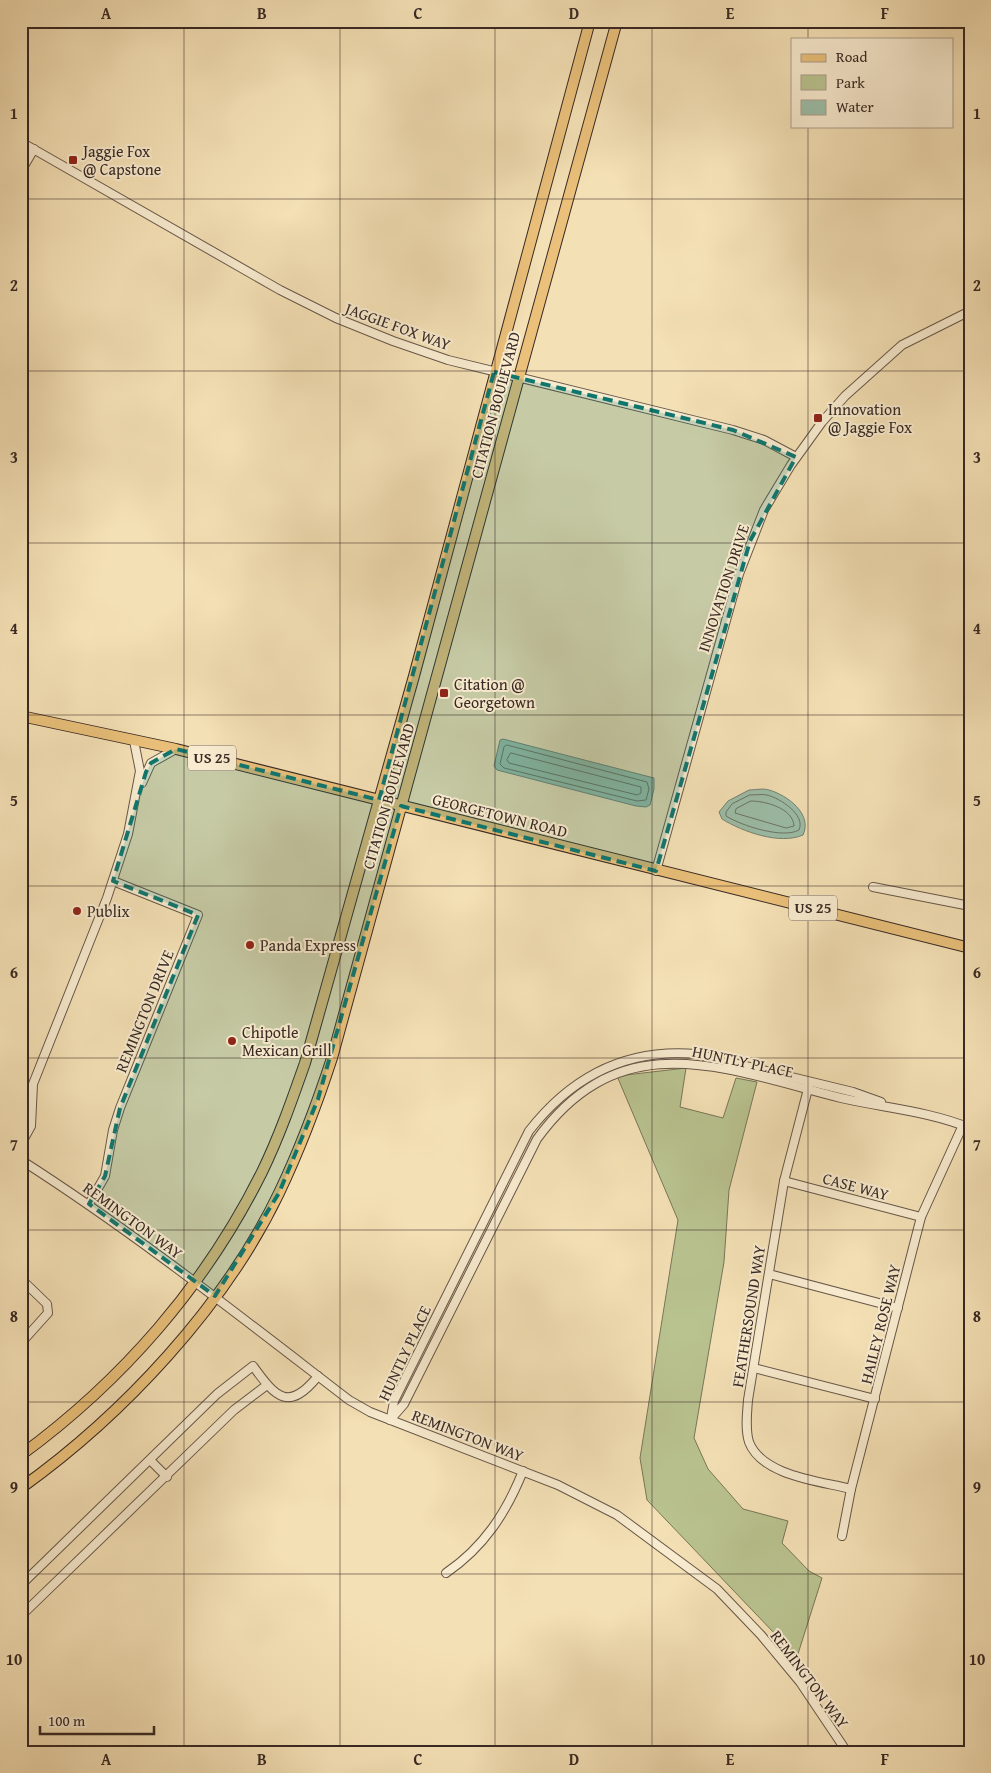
<svg xmlns="http://www.w3.org/2000/svg" width="991" height="1773" viewBox="0 0 991 1773" font-family="'Gentium Book Plus',serif">
<style>
.green{fill:#b9c390;stroke:#78765a}
.water{fill:#9cbea8;stroke:#748273}
.lines{fill:none;stroke-linecap:round;stroke-linejoin:round}
.shore{stroke:#6a7466;stroke-width:1}
.minor-casing{stroke:#675748;stroke-width:10}
.major-casing{stroke:#382924;stroke-width:12}
.minor{stroke:#f8ebcf;stroke-width:8}
.major{stroke:#eac07a;stroke-width:10}
.marked{fill:#0f766e;fill-opacity:0.2;stroke:#0f766e;stroke-width:4;stroke-dasharray:10 6;stroke-linejoin:round}
.grid{fill:none;stroke:#382924;stroke-width:1;stroke-opacity:0.55}
.poi-dot{fill:#8f2418;stroke:#f8ebcf;stroke-width:2}
.labels{text-anchor:middle;stroke-width:4;stroke-linejoin:round;paint-order:stroke}
.shield{fill:#f8ebcf;stroke:#726357;stroke-width:1}
.shield-label{font-size:15px;font-weight:bold;fill:#382924}
.poi-label{font-size:16px;fill:#382924;stroke:#f8ebcf;text-anchor:start}
.street-label{font-size:16px;fill:#382924;stroke:#f8ebcf}
.neatline{fill:none;stroke:#382924;stroke-width:2}
.grid-label{font-size:16px;text-anchor:middle;font-weight:bold;fill:#382924}
</style>
<rect width="100%" height="100%" fill="#f4e0b5"/>
<filter id="stains"><feTurbulence type="fractalNoise" baseFrequency=".004" numOctaves="4"/><feColorMatrix values="0 0 0 0 .2 0 0 0 0 .09 0 0 0 0 .02 0 0 0 .5 -.17"/></filter>
<radialGradient id="worn" r=".72"><stop offset=".6" stop-color="#630" stop-opacity="0"/><stop offset="1" stop-color="#630" stop-opacity=".3"/></radialGradient>
<polygon class="green" points="686,1068 680,1107 723,1118 736,1078 757,1082 729,1190 724,1262 694,1438 708,1469 743,1509 788,1521 782,1543 809,1571 822,1578 797,1657 647,1500 640,1458 678,1220 617,1076"/>
<g class="water">
<polygon points="503,739 654,778 654,789 650,805 646,807 636,806 497,770 494,766 500,740"/>
<path d="M749,790C755,790 763,788 769,790C787,795 813,814 803,835C780,845 743,832 722,819L719,812L728,801Z"/>
</g>
<g class="lines">
<g class="shore">
<polygon points="507,745 647,782 649,789 646,800 637,801 504,768 500,764 504,747"/>
<polygon points="511,753 641,787 641,793 637,795 509,763 507,760"/>
<path d="M750,795C755,795 762,794 767,795C780,798 806,815 799,830C783,839 742,826 726,816V812L732,804Z"/>
<path d="M751,801C765,801 793,808 794,826L786,828L735,813L736,809Z"/>
</g>
<defs>
<g id="minor">
<polyline points="21,142 280,290 336,318 393,341 448,360 733,430 764,440 796,457"/>
<polyline points="21,171 34,149"/>
<polyline points="142,783 151,763 176,749"/>
<polyline points="656,871 739,574 764,510 791,465 822,422 845,396 902,345 970,311"/>
<polyline points="873,887 970,906"/>
<path d="M809,1085L784,1181L748,1400C747,1414 745,1429 749,1442C762,1476 820,1481 851,1489"/>
<polyline points="21,1144 31,1126 33,1084 107,898 128,834 140,771 134,741"/>
<path d="M21,1160C135,1233 241,1317 349,1400L370,1412L558,1485L617,1515L717,1589L761,1635L800,1682L847,1752"/>
<polyline points="784,1181 921,1217"/>
<polyline points="89,1204 105,1176 113,1130 120,1108 198,915 113,881"/>
<polyline points="769,1274 898,1308"/>
<polyline points="21,1279 47,1304 48,1313 21,1343"/>
<polyline points="754,1368 875,1399"/>
<path d="M391,1418L394,1401L529,1131C571,1077 626,1048 696,1054L853,1092L881,1102"/>
<path d="M390,1420L404,1404L537,1139C622,1022 725,1069 841,1098C885,1108 928,1111 970,1128"/>
<polyline points="150,1460 167,1477"/>
<polyline points="842,1536 851,1489 921,1217 963,1125"/>
<path d="M446,1573C484,1547 506,1513 523,1471"/>
<path d="M21,1585L217,1394L253,1366C276,1398 289,1412 318,1376"/>
<polyline points="21,1611 25,1612 234,1410 267,1385"/>
</g>
<g id="major">
<polyline points="21,716 176,749 970,948"/>
<path d="M21,1455C122,1381 206,1285 262,1172C279,1137 292,1100 305,1063L414,676L590,21"/>
<path d="M21,1488C123,1415 225,1306 279,1193C300,1149 317,1104 332,1058L617,21"/>
</g>
</defs>
<use href="#minor" class="minor-casing"/>
<use href="#major" class="major-casing"/>
<use href="#minor" class="minor"/>
<use href="#major" class="major"/>
</g>
<path class="marked" d="M494,372L733,430L796,457L750,541L656,871L401,806L318,1099L279,1193L215,1296L89,1204L105,1176L120,1108L198,915L113,881L146,772L151,763L176,749L379,800Z"/>
<path class="grid" d="M184,21V1752M340,21V1752M495,21V1752M652,21V1752M808,21V39M808,126V1752M21,199H970M21,371H970M21,543H970M21,715H970M21,886H970M21,1058H970M21,1230H970M21,1402H970M21,1574H970"/>
<g class="poi-dot">
<rect x="68" y="155" width="10" height="10" rx="2.5"/>
<rect x="813" y="413" width="10" height="10" rx="2.5"/>
<rect x="439" y="688" width="10" height="10" rx="2.5"/>
<circle cx="77" cy="911" r="5"/>
<circle cx="250" cy="945" r="5"/>
<circle cx="232" cy="1041" r="5"/>
</g>
<g class="labels">
<g class="shield">
<rect x="188" y="745.5" width="48" height="25" rx="4"/>
<rect x="789" y="895.5" width="48" height="25" rx="4"/>
</g>
<g class="shield-label">
<text x="212" y="763">US 25</text>
<text x="813" y="913">US 25</text>
</g>
<g class="poi-label">
<text x="83" y="157">Jaggie Fox<tspan x="83" dy="18">@ Capstone</tspan></text>
<text x="828" y="415">Innovation<tspan x="828" dy="18">@ Jaggie Fox</tspan></text>
<text x="454" y="690">Citation @<tspan x="454" dy="18">Georgetown</tspan></text>
<text x="87" y="917">Publix</text>
<text x="260" y="951">Panda Express</text>
<text x="242" y="1038">Chipotle<tspan x="242" dy="18">Mexican Grill</tspan></text>
</g>
<g class="street-label">
<text transform="translate(398 326) rotate(20)" y="6">JAGGIE FOX WAY</text>
<text transform="translate(495 405) rotate(-75)" y="6">CITATION BOULEVARD</text>
<text transform="translate(723 588) rotate(-72)" y="6">INNOVATION DRIVE</text>
<text transform="translate(388 796) rotate(-74)" y="6">CITATION BOULEVARD</text>
<text transform="translate(500 815) rotate(14)" y="6">GEORGETOWN ROAD</text>
<text transform="translate(144 1011) rotate(-68)" y="6">REMINGTON DRIVE</text>
<text transform="translate(743 1061) rotate(12)" y="6">HUNTLY PLACE</text>
<text transform="translate(856 1186) rotate(15)" y="6">CASE WAY</text>
<text transform="translate(133 1220) rotate(36)" y="6">REMINGTON WAY</text>
<text transform="translate(748 1316) rotate(-81)" y="6">FEATHERSOUND WAY</text>
<text transform="translate(880 1324) rotate(-76)" y="6">HAILEY ROSE WAY</text>
<text transform="translate(404 1353) rotate(-65)" y="6">HUNTLY PLACE</text>
<text transform="translate(468 1435) rotate(21)" y="6">REMINGTON WAY</text>
<text transform="translate(810 1679) rotate(53)" y="6">REMINGTON WAY</text>
</g>
</g>
<rect width="991" height="1773" fill="none" stroke="#f4e0b5" stroke-width="55"/>
<rect x="791" y="38" width="162" height="90" fill="#f8ebcf" stroke="#ab9d8b"/>
<rect x="801" y="54" width="25" height="8" fill="#eac07a" stroke="#ab9d8b"/>
<text x="836" y="62" font-size="15" fill="#382924">Road</text>
<rect x="801" y="75" width="25" height="15" fill="#b9c390" stroke="#ab9d8b"/>
<text x="836" y="88" font-size="15" fill="#382924">Park</text>
<rect x="801" y="100" width="25" height="15" fill="#9cbea8" stroke="#ab9d8b"/>
<text x="836" y="112" font-size="15" fill="#382924">Water</text>
<path d="M40 1726v8h114v-8" fill="none" stroke="#382924" stroke-width="2.5"/>
<text x="48" y="1726" font-size="15" fill="#382924" stroke="#f8ebcf" stroke-width="4" paint-order="stroke">100 m</text>
<rect x="28" y="28" width="936" height="1718" class="neatline"/>
<g class="grid-label">
<text x="106" y="19">A</text>
<text x="262" y="19">B</text>
<text x="418" y="19">C</text>
<text x="574" y="19">D</text>
<text x="730" y="19">E</text>
<text x="885" y="19">F</text>
<text x="14" y="119">1</text>
<text x="977" y="119">1</text>
<text x="14" y="291">2</text>
<text x="977" y="291">2</text>
<text x="14" y="463">3</text>
<text x="977" y="463">3</text>
<text x="14" y="634">4</text>
<text x="977" y="634">4</text>
<text x="14" y="806">5</text>
<text x="977" y="806">5</text>
<text x="14" y="978">6</text>
<text x="977" y="978">6</text>
<text x="14" y="1150">7</text>
<text x="977" y="1150">7</text>
<text x="14" y="1322">8</text>
<text x="977" y="1322">8</text>
<text x="14" y="1493">9</text>
<text x="977" y="1493">9</text>
<text x="14" y="1665">10</text>
<text x="977" y="1665">10</text>
<text x="106" y="1765">A</text>
<text x="262" y="1765">B</text>
<text x="418" y="1765">C</text>
<text x="574" y="1765">D</text>
<text x="730" y="1765">E</text>
<text x="885" y="1765">F</text>
</g>
<rect width="100%" height="100%" filter="url(#stains)"/>
<rect width="100%" height="100%" fill="url(#worn)"/>
</svg>
